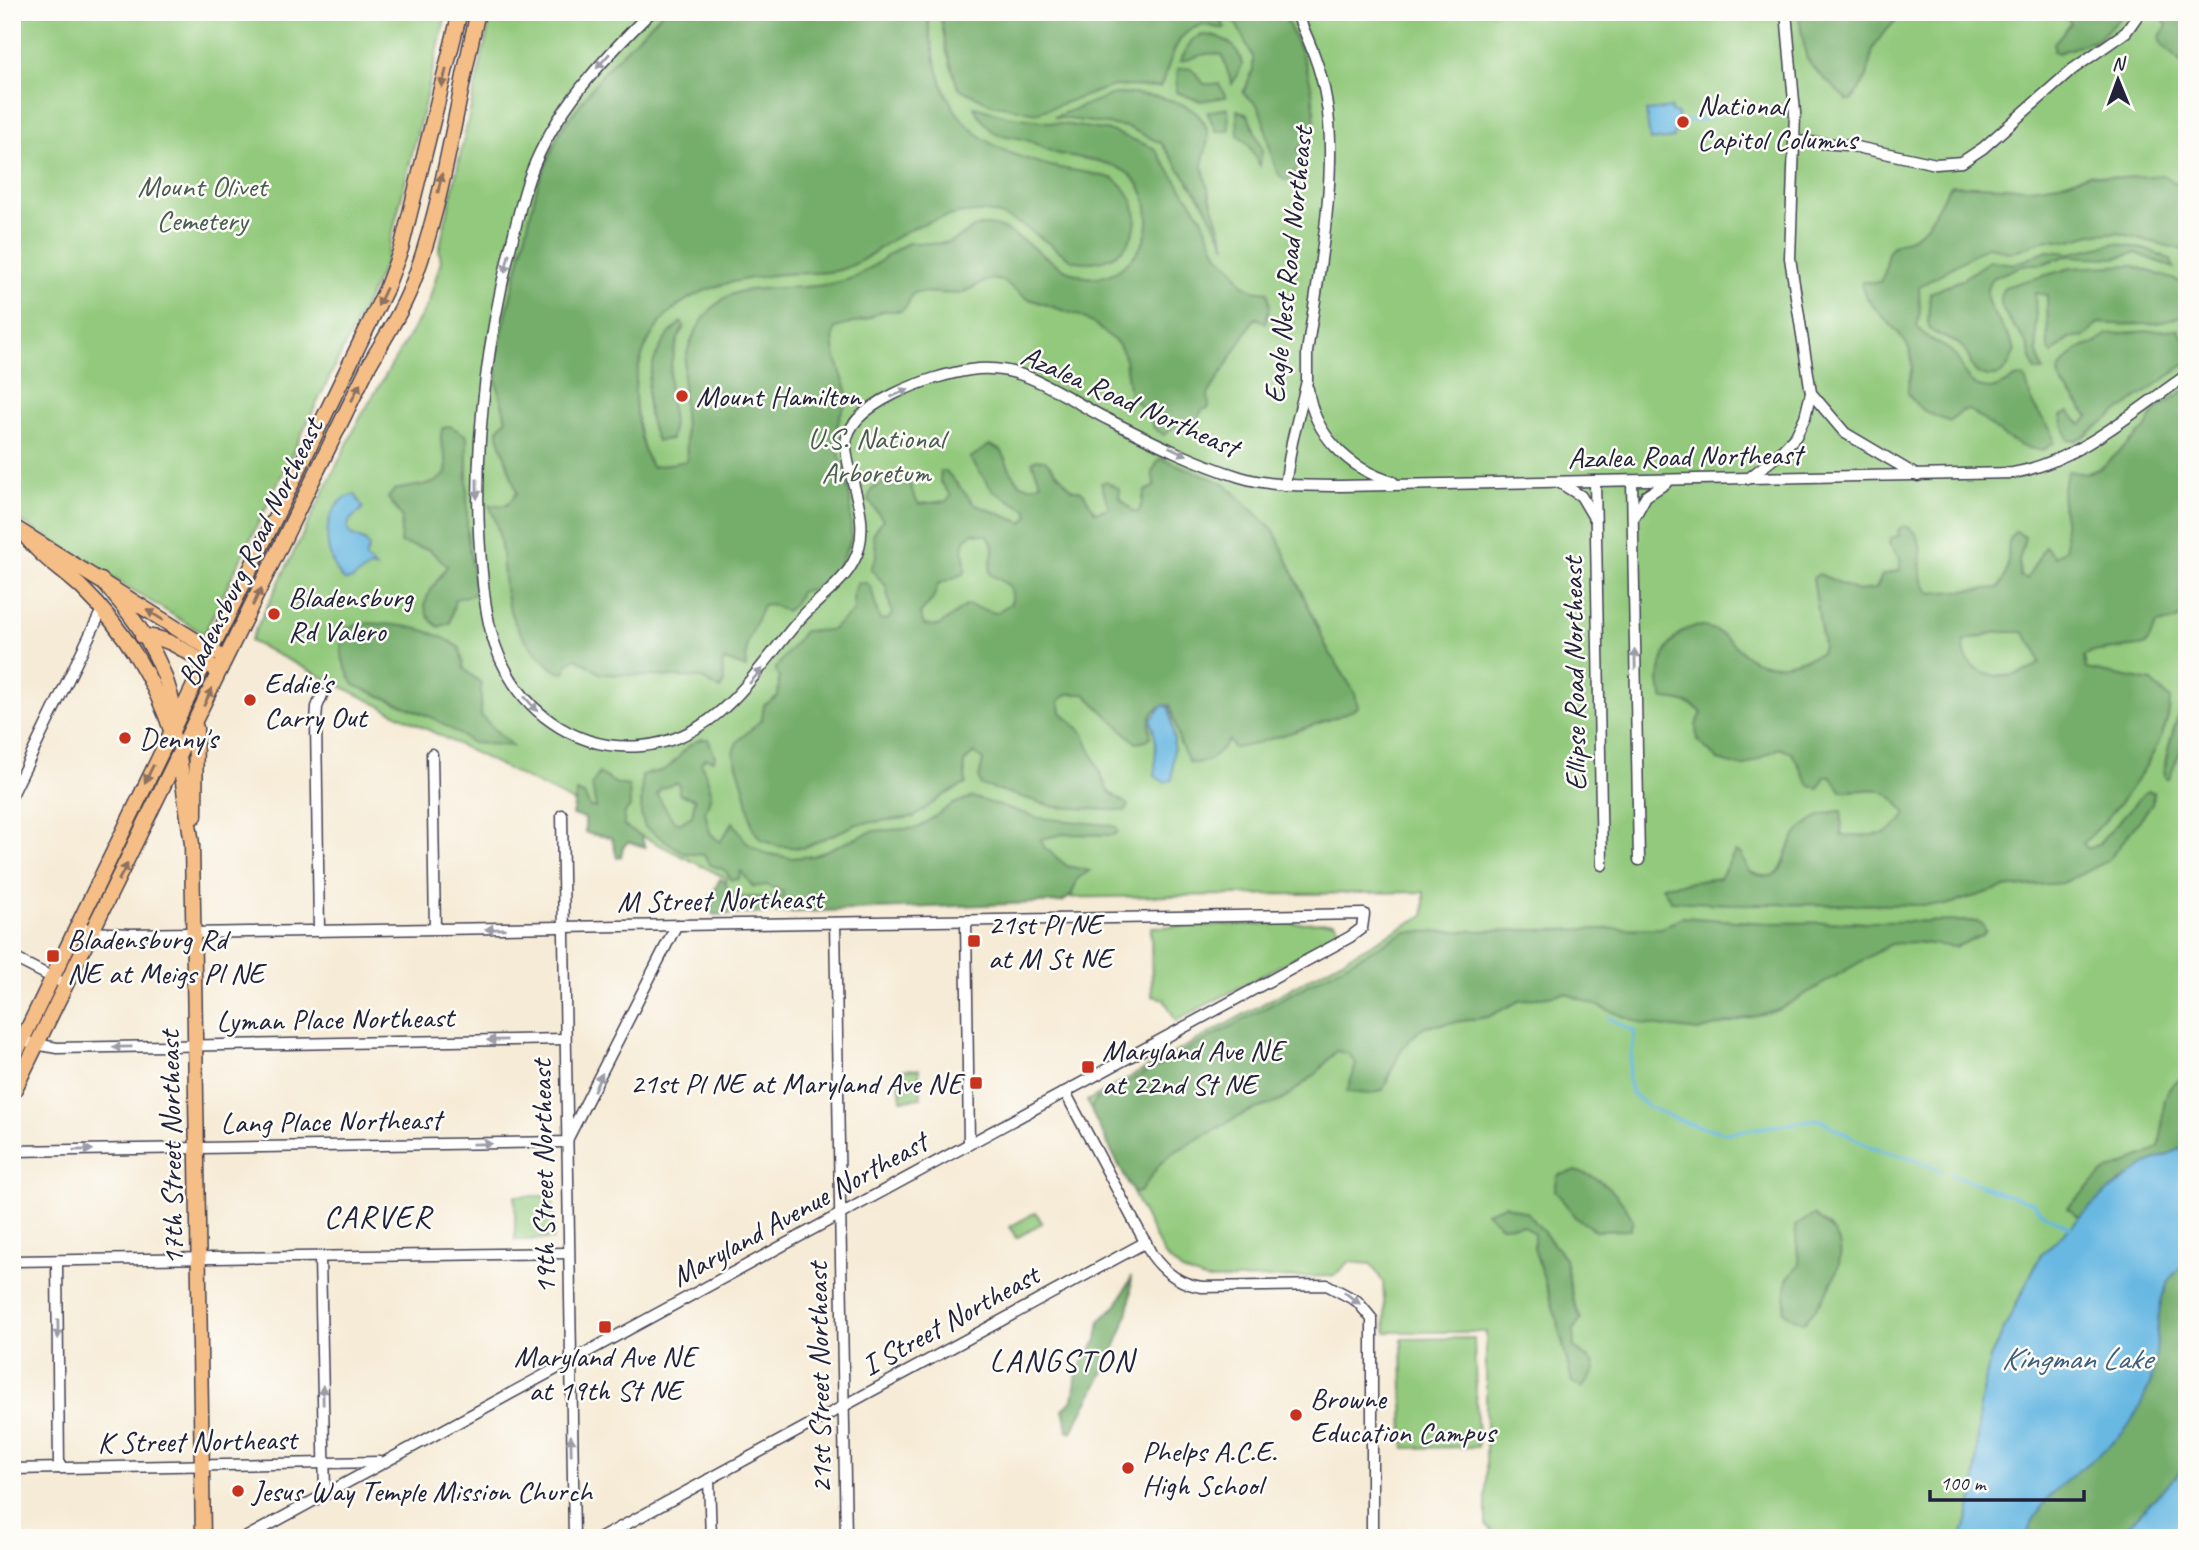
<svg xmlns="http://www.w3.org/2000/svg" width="2199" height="1550" viewBox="0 0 2199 1550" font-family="Caveat,sans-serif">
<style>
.green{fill:#92c97b;stroke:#5a765b;stroke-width:2}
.forest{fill:#75ad6b;stroke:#4c6853;stroke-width:2;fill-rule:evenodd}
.water{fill:#67b8e2;stroke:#446d8e;stroke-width:2}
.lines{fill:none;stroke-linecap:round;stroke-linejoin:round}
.stream{stroke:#67b8e2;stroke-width:3.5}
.minor-casing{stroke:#424052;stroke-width:13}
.major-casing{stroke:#424052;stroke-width:17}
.minor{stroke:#fff;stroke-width:10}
.major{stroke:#f5be86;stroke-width:14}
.oneway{fill:#9c9ca7}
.oneway2{fill:#8c7060}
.poi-dot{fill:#c8321e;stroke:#fdfcf7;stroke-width:2.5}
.labels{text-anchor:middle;stroke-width:5;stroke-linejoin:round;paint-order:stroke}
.poi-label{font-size:30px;fill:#22223b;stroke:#fdfcf7;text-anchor:start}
.park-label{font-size:30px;fill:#495c51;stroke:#fdfcf7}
.street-label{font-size:30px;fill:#22223b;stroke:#fdfcf7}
.neighbourhood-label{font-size:32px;letter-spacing:2px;fill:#22223b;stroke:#fdfcf7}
.water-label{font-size:32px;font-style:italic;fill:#3e5e7e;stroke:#fdfcf7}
</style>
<rect width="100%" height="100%" fill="#fdfcf7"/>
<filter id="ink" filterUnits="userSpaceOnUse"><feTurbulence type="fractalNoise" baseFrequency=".0143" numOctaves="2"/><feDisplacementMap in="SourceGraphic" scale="14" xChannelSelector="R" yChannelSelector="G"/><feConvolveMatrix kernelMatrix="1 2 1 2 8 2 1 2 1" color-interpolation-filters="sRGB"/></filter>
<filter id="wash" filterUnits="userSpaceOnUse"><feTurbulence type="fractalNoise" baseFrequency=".00686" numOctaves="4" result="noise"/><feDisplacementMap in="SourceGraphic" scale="28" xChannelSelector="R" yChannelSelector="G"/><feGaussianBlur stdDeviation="1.57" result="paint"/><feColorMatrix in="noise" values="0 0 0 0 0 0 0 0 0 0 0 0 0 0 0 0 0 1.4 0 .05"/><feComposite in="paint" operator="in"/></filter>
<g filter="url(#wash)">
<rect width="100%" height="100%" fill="#f6ebd6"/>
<g class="green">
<polygon points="12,12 447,12 385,264 204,634 12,516"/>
<polygon points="492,12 2187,12 2187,1145 2040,1256 1990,1358 1979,1411 1975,1492 1962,1538 1500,1538 1486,1525 1486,1332 1386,1332 1383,1282 1371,1264 1349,1262 1334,1276 1207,1280 1182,1271 1164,1255 1087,1101 1424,915 1424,892 725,903 726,878 250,641 360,418 428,304 441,261 439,250"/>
<polygon points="1334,922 1339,929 1338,935 1176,1021 1164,999 1152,996 1151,927"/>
<polygon points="919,1069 921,1098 901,1100 898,1070"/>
<polygon points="515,1196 552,1196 553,1239 515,1240"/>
<polygon points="1036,1212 1042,1223 1016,1238 1010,1227"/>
<polygon points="1474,1338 1478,1447 1404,1448 1402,1339"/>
</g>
<g class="forest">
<path d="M663,12H927C938,103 958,143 1051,166C1072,171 1093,172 1114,179C1158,210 1131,274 1072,260C1047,244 1014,213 984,212C955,211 918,223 893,239C877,249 862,263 843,269C825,275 804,272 785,274C713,280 649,299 636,380C632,399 641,452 652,467L687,461C686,410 671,363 704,318C713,306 727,294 742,291C778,285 819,291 852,278C873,270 887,253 906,244C914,240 938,247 952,241C964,237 972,225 985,225C1030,224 1076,315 1130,260C1142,248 1149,234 1148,217C1145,161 1102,163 1060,154C1047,152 1038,143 1026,140C1003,133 997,141 982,119C978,114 975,111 974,107L1007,116L1111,131L1154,148L1201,216L1218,255L1232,267L1243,284L1253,290L1268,292L1270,307L1265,323L1257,318L1253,321L1208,395L1209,408L1202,410L1198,418L1174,427L1164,435L1153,427L1150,415L1130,396L1124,354L1118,344L1097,326L1080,316L1026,298L1003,281L991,279L959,294L917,292L912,294L907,306L901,311H882L867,319L835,328C828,348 844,377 849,397L840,415L835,436L850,497L851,539L839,565L823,585L800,592L794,605L786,611L770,604L763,605L747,644L746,668L725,660L722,664L724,683L720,689L700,678L601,674L577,658L568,663L565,673C555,673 550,666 543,659C484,605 517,562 489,505H507L517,493L498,435V429L506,420L497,383V354L538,183L560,131L606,69Z"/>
<path d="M940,12H1217L1225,28C1218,30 1208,23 1199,26C1172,34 1171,67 1160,87L1113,86L1036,113L992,104L958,88L946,49Z"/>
<path d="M1230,12H1282C1302,50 1317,85 1314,129L1298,149L1301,160L1291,179L1284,180C1271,172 1267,125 1259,108C1255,101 1248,99 1243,93L1253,70V57Z"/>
<polygon points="1798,12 1904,12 1882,35 1873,49 1867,76 1852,101 1848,101 1812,67 1806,56"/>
<polygon points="2051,12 2126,12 2097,40 2058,53 2054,51 2054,43 2071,23 2065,17"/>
<polygon points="2156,12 2187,12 2187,68 2162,45 2159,38 2167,25"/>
<path d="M1201,35C1222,35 1240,45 1242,66L1232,84L1222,55C1205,50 1196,59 1180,61L1192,40Z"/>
<polygon points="1191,68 1204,84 1219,84 1226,97 1200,101 1176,92 1178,69"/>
<path d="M1114,94C1142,93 1202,97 1208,134C1210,144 1202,155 1203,166C1207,193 1218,220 1226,246L1203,202L1161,143L1127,127L1054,117Z"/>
<polygon points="1228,108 1229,131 1216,131 1207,112"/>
<polygon points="1237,110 1248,115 1262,149 1260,166 1248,144 1238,135"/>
<path d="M2090,174L2122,178L2162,175L2187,189V251L2118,233L2092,234L2067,241L2048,239L2010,253L1988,246L1919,287L1920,311L1917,326C1929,343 1939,341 1952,352C1966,366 1963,388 1989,389C2002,389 2012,374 2025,378L2033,405L2052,432L2054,442L2042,451L2021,446L2004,436L1970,410L1962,411L1950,422C1932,414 1919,413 1908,393C1907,380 1915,368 1911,354C1903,327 1860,305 1862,282H1880L1885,273L1888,250C1899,240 1913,241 1925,227C1936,214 1941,196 1952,185L2030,188L2059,184Z"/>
<path d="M2116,243L2151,251L2171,260L2174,268L2136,253L2113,258L2066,256L2042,264H2027L1992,278C1974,304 2008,326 2015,350L2007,368L2000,375C1964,382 1977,359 1960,345C1951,338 1938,338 1930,329L1928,322L1930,293L1961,280L1989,261L2015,264L2047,251L2071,253Z"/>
<path d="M2131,265L2187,284V312C2168,328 2122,325 2098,323L2084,337L2069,338L2052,354L2048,348L2047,295L2035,293L2037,352L2043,371H2036C2031,363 2031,353 2027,345C2017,325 1992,311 2004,287L2071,268Z"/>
<path d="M681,322L684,326C673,347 668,372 670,396C671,410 675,425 671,439L657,441C639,400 647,352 681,322Z"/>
<polygon points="2178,329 2187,344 2187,363 2084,436 2075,441 2068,440 2061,416 2069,412 2081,425 2089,417 2063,385 2058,375 2060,368 2076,350 2096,343 2108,334"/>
<path d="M2187,389V614L2174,621L2157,624L2146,645L2091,652L2084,657L2086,669L2152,682L2170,699C2171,743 2115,815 2083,843L2088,849L2099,844L2143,794L2148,791L2154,792L2152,804L2108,861L2063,883L2002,888L1946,905L1732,904L1671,901L1662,886L1720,878L1735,852L1741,854L1748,871C1788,890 1781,854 1795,836C1807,821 1824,811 1842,811L1841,836C1870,833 1888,843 1906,814C1884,781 1876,791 1841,791L1831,776H1825L1819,789L1809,785L1792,753L1779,748L1743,767L1718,760L1697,740L1696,725L1702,713C1692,702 1678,700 1664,699C1649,676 1671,620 1704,627C1723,630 1734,646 1748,657C1770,672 1799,662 1821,653L1823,645L1813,578L1819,574L1857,591L1876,589L1882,575L1900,570V559L1889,544L1890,538L1899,536L1898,530L1904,526C1936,535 1907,575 1931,593L1998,588C2017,566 2000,543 2016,531L2025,537L2019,562L2020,576L2027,579L2045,546L2055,557L2066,549L2062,490L2068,471L2085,474L2101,468L2145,429L2157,409ZM1997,632H2023L2035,648L2040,663C2015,684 1961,682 1964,641Z"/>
<path d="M450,426L467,436V533L476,594L455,599L450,623L439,627C408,606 437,585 447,566L430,550L400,543L402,517L388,498L394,490L433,483L445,475C452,458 435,443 443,428Z"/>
<path d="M990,445L1002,451C1008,467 1018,496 1041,483L1032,462L1036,459L1045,460L1072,489L1083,492L1095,512L1109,508L1101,483L1106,481L1119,489V497L1134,512H1139L1145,491L1155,486L1152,472L1160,458L1224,483L1274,530L1327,648L1355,693L1358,707C1349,715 1240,750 1233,748L1229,740C1219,752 1208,767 1189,762L1180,743L1170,705C1150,706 1147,720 1151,736L1146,741L1136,743L1085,694H1067L1059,701L1061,712L1084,734L1108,791L1128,805L1125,811L1055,807L981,785L979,779L983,760L974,753L964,762L966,784L944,795L914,817L857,824L803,848L778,846L761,840L753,829L745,791L733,752L737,742L762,719L764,705L778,696L779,677L775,669L804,631L831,630L854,611L853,593L858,583H866L871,587L879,619L887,620L892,615L886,586L871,569L877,554L873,534L883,520L868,499L872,489L887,481L891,475L901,474C912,480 911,495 919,504L947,501L951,496L940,481L941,471H946L974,504L1023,523L1029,516L1027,510L993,491L970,458ZM973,533L987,535C1000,551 988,557 990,574C1002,583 1016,582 1011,603L996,613L967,605L938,626L924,625L920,614L933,599L938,584L965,573C967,558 956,542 973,533Z"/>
<path d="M364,623C397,624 433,627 460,648L464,669L481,683V716L512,746L473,743L435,719L354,685C343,665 337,651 345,629Z"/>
<path d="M2187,691V734L2169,779H2166C2159,765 2181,708 2187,691Z"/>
<path d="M703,739H708L715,756L714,760L705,758L701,762C709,787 716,787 705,812L710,833L720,842L733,822L747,843L764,853L791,858L813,856L873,831L918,828L953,804L972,797L1039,818L1109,825L1116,827L1118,832L1113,835L1064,834L1041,839L1044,847L1067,866L1090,871L1078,878L1071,896L1062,902L714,915L711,912V896L720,879L725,881L730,897H782L783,892L767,885L753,887L741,871L739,879L731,880L725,870L710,865L704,855L684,853L645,827L641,815L642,775C649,772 658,773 664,770C680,761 685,742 703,739ZM676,783L679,784V794L695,799L692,816L680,823L673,820L657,795L660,789Z"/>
<path d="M599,773L617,784L629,786L630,807L624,814V826L641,836L645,847L628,842L623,847L621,857L617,858L612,838C602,834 595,837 585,832V818L572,815L577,792L584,795L590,807L596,808L592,785Z"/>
<polygon points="1682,917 1766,923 1971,921 1981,923 1986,931 1982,936 1955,947 1914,942 1891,944 1778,1010 1698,1031 1643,1024 1565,993 1519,1001 1488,1017 1423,1027 1402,1048 1383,1090 1370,1094 1347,1092 1356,1064 1349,1054 1336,1051 1316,1074 1281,1101 1247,1112 1174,1152 1160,1164 1140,1192 1134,1193 1130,1187 1092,1113 1092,1106 1097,1099 1405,932 1662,928"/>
<path d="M2187,1077V1145L2121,1181L2079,1217L2067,1208L2103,1173L2150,1153L2159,1146C2167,1123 2154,1085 2187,1077Z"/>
<path d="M1575,1171C1603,1176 1620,1196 1633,1220L1630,1230L1596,1231L1575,1217L1555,1190L1558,1175Z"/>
<polygon points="1505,1205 1528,1213 1565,1258 1573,1300 1581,1319 1573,1330 1574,1347 1593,1363 1595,1370 1582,1388 1572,1382 1557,1320 1534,1248 1534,1234 1523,1225 1501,1226 1486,1212"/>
<path d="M1814,1215C1820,1221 1830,1227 1835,1234C1853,1261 1821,1304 1803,1323L1784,1312L1787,1279L1799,1265L1795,1226Z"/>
<path d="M2187,1262L2185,1467L2116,1538H2026C2032,1521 2038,1504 2052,1491C2090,1455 2128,1440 2149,1386C2165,1345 2145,1291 2187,1262Z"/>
<path d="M1131,1278C1135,1327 1093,1389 1072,1432L1068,1431L1063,1409L1073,1400L1077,1371L1097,1340L1100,1320L1117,1305Z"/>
</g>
<g class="water">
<polygon points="1671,108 1672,113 1677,113 1679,132 1674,133 1674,138 1650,141 1646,111"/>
<path d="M355,494L363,508L350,520L347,529L351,535L366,542L369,548L365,558L377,569L370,567L351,580H344C322,558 318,504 355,494Z"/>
<polygon points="1163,705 1169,707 1174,739 1172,780 1164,782 1155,776 1156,742 1151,720"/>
<path d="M2187,1145V1262C2145,1291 2165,1345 2149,1386C2143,1402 2131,1425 2119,1437C2083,1471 2042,1488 2026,1538H1962L1975,1492L1979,1411L1990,1358L2040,1256L2102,1196L2145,1165Z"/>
<polygon points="2187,1461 2187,1538 2116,1538 2185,1467"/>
</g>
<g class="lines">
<g class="stream">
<polyline points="1678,122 1708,119"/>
<polyline points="1609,1018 1635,1032 1628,1078 1632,1093 1649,1107 1686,1123 1727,1133 1818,1119 1872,1148 1913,1159 1941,1171"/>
<path d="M1951,1174C1979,1184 2004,1196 2033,1202L2039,1211L2069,1227"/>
</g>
</g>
</g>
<g filter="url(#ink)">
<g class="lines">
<defs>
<g id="minor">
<path d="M651,12C603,59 555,110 531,173C521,199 516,227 509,253C484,358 471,465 482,573C484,597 487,622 495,645C517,709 574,752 642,746C721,738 754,671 801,618C822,594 850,580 859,548C868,512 849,483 846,448C843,404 934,375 970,370C1023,362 1060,395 1105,418C1147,439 1194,463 1240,477C1272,487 1307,485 1340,486L2013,473C2077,462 2134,411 2187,375"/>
<polyline points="1794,141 1847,145 1936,164 1962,162 1983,148 2073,69 2126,32 2140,12"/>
<path d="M1308,389C1314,435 1349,469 1393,482"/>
<polyline points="1811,393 1845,433 1918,476"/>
<polyline points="1748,479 1778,455 1796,436 1805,417 1811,393 1790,258 1795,113 1786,12"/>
<polyline points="1595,481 1602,865"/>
<polyline points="1632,481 1639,860"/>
<polyline points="1560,483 1581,496 1594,518"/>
<path d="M1285,485L1292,442L1307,381V352C1318,278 1339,170 1326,99C1321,68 1309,41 1296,12"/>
<polyline points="1635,516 1646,496 1666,483"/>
<polyline points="432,754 435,929"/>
<polyline points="12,795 102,610"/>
<polyline points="562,815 574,1538"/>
<polyline points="966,921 969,1144"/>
<polyline points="835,923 846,1538"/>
<polyline points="79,925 91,932 130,934 1364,914 1362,928 1350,937 245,1538"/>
<polyline points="319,931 316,721 317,707 322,695"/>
<polyline points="12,957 65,984"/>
<polyline points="30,1043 57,1048 565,1039"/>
<path d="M1065,1092L1152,1255C1165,1273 1180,1284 1202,1287L1327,1285L1357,1301L1372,1319V1538"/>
<polyline points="12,1151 566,1142 676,926"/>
<polyline points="320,1257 325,1494"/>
<polyline points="12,1261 568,1253"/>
<polyline points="57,1261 59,1468"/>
<polyline points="12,1469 380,1462"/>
<polyline points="709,1479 711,1538"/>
<polyline points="601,1538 1146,1242"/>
</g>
<g id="major">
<polyline points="12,526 216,653"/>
<path d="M24,534C40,557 63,570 83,589C124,629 156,682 173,736"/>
<path d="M101,580C140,623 168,664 176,722"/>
<path d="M142,636C169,636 190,655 212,667"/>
<polyline points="179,756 192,844 203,1538"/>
<polyline points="195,816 196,728"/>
<polyline points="12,1061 386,289 401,249 460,12"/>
<path d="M12,1095L368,367C385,337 404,309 415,277C445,195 457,98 478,12"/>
</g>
</defs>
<use href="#minor" class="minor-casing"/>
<use href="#major" class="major-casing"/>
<use href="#minor" class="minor"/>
<use href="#major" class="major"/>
</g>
<defs><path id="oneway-solid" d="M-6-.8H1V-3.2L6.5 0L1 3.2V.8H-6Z" transform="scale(1.75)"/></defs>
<g class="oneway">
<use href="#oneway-solid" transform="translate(603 61) rotate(131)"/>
<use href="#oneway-solid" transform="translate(507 263) rotate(103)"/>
<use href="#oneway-solid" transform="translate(900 393) rotate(-24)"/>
<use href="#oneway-solid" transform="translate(1178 451) rotate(25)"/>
<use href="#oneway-solid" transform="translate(477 489) rotate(90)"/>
<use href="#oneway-solid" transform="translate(1635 659) rotate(-91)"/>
<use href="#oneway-solid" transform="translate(756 676) rotate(-49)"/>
<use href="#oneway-solid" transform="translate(531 704) rotate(49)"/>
<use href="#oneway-solid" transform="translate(495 929) rotate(179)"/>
<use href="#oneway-solid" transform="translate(497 1040) rotate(179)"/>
<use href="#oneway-solid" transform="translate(122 1047) rotate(179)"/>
<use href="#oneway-solid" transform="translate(598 1082) rotate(-64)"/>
<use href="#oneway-solid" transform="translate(482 1144) rotate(-1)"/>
<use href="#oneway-solid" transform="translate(83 1150) rotate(-1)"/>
<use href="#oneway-solid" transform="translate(1352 1298) rotate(37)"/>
<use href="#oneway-solid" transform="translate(58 1329) rotate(89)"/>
<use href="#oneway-solid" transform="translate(323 1395) rotate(-91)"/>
<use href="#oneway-solid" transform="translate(571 1445) rotate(-91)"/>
</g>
<g class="oneway2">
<use href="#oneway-solid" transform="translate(444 78) rotate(104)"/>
<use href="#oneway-solid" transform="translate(440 183) rotate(-78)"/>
<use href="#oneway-solid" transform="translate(382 297) rotate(115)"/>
<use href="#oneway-solid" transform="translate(356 392) rotate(-64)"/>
<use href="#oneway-solid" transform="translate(257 597) rotate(-64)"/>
<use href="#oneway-solid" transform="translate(155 615) rotate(-148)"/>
<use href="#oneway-solid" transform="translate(208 697) rotate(-65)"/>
<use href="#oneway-solid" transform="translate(149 774) rotate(116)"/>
<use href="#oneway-solid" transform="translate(123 872) rotate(-62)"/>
</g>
</g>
<g class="poi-dot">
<circle cx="1683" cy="122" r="7"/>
<circle cx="682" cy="396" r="7"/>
<circle cx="274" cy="614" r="7"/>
<circle cx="250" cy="700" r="7"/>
<circle cx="125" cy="738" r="7"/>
<rect x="967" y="934" width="14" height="14" rx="3.5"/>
<rect x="46" y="949" width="14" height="14" rx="3.5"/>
<rect x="1081" y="1060" width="14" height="14" rx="3.5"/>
<rect x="969" y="1076" width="14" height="14" rx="3.5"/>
<rect x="598" y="1320" width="14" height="14" rx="3.5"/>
<circle cx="1296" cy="1415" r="7"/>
<circle cx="1128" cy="1468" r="7"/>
<circle cx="238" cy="1491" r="7"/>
</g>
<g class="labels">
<g class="poi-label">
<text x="1697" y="115">National<tspan x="1697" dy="34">Capitol Columns</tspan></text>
<text x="696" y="406">Mount Hamilton</text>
<text x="288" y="607">Bladensburg<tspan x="288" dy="34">Rd Valero</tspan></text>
<text x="264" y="693">Eddie's<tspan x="264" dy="34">Carry Out</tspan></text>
<text x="139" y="748">Denny's</text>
<text x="988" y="934">21st Pl NE<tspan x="988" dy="34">at M St NE</tspan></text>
<text x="67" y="949">Bladensburg Rd<tspan x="67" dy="34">NE at Meigs Pl NE</tspan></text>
<text x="1102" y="1060">Maryland Ave NE<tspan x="1102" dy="34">at 22nd St NE</tspan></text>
<text x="962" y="1093" text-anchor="end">21st Pl NE at Maryland Ave NE</text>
<text x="605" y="1366" text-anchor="middle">Maryland Ave NE<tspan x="605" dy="34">at 19th St NE</tspan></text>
<text x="1310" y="1408">Browne<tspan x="1310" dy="34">Education Campus</tspan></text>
<text x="1142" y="1461">Phelps A.C.E.<tspan x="1142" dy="34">High School</tspan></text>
<text x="252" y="1501">Jesus Way Temple Mission Church</text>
</g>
<g class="park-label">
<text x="202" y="196">Mount Olivet<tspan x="202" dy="34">Cemetery</tspan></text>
<text x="876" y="448">U.S. National<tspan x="876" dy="34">Arboretum</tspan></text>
</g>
<g class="street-label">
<text transform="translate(1288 265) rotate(-84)" y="10">Eagle Nest Road Northeast</text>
<text transform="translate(1130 401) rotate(24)" y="10">Azalea Road Northeast</text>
<text transform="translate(1685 456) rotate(-1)" y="10">Azalea Road Northeast</text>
<text transform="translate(250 552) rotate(-64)" y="10">Bladensburg Road Northeast</text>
<text transform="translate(1574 674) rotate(-91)" y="10">Ellipse Road Northeast</text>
<text transform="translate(720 900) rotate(-1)" y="10">M Street Northeast</text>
<text transform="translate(335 1019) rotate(-1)" y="10">Lyman Place Northeast</text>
<text transform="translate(331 1121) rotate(-1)" y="10">Lang Place Northeast</text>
<text transform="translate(171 1148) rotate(-91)" y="10">17th Street Northeast</text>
<text transform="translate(543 1177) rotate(-91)" y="10">19th Street Northeast</text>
<text transform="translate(799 1209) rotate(-29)" y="10">Maryland Avenue Northeast</text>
<text transform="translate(950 1320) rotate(-29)" y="10">I Street Northeast</text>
<text transform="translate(819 1378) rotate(-91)" y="10">21st Street Northeast</text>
<text transform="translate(197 1441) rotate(-1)" y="10">K Street Northeast</text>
</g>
<g class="neighbourhood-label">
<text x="378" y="1227">CARVER</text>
<text x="1062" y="1371">LANGSTON</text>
</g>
<g class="water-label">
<text x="2076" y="1369">Kingman Lake</text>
</g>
</g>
<rect width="2199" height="1550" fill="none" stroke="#fdfcf7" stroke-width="42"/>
<g transform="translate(2118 80) rotate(359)" stroke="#fdfcf7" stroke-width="5" paint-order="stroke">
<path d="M0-5L12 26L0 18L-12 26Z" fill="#22223b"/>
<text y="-10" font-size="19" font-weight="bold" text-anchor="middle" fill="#22223b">N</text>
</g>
<path d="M1930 1490v10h154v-10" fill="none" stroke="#22223b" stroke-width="3.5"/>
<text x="1940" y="1490" font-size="21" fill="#22223b" stroke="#fdfcf7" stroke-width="5" paint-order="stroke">100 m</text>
</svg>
